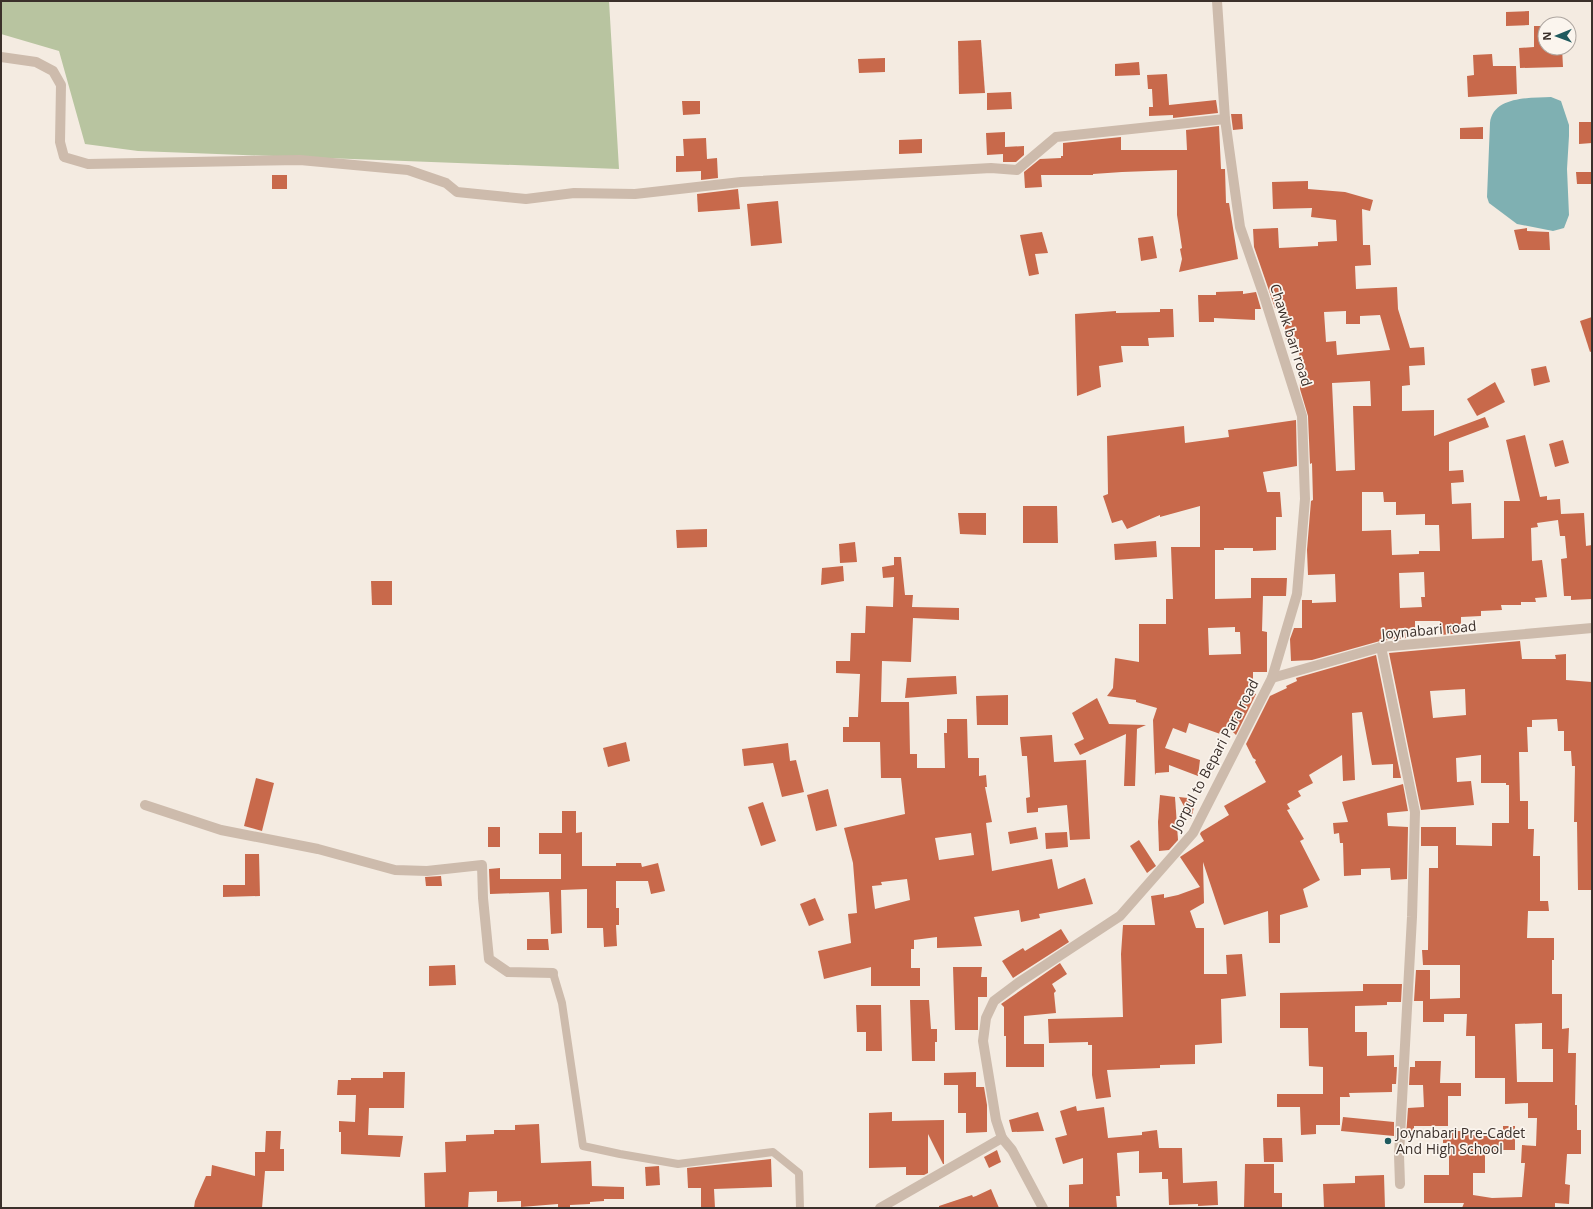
<svg xmlns="http://www.w3.org/2000/svg" width="1593" height="1209" viewBox="0 0 1593 1209" font-family="'Open Sans',sans-serif">
<style>
.green{fill:#b8c4a0}
.water{fill:#7fb0b2}
.building{fill:#c8694b;fill-rule:evenodd}
.lines{fill:none;stroke-linecap:round;stroke-linejoin:round}
.lane{stroke:#cdbbac;stroke-width:8}
.street{stroke:#cdbbac;stroke-width:10}
.poi-dot{fill:#1f5a5e;stroke:#fbf5ee;stroke-width:1.5}
.labels{text-anchor:middle;stroke-width:3.5;stroke-linejoin:round;paint-order:stroke}
.street-label{font-size:14px;fill:#3b302b;stroke:#fbf5ee}
.poi-label{font-size:14px;fill:#3b302b;stroke:#fbf5ee;text-anchor:start}
</style>
<rect width="100%" height="100%" fill="#f4ebe1"/>
<polygon class="green" points="1,1 609,1 619,169 138,151 85,144 59,51 1,34"/>
<path class="water" d="M1551,97L1561,101L1569,125V136L1567,169L1569,215L1564,228L1553,231L1517,224L1489,203L1487,197L1490,123C1493,96 1530,98 1551,97Z"/>
<g class="building">
<polygon points="1529,11 1529,25 1506,26 1506,12"/>
<polygon points="1534,26 1545,26 1545,49 1562,48 1563,67 1520,68 1519,48 1534,47"/>
<polygon points="981,40 985,93 959,94 958,41"/>
<polygon points="1492,54 1493,66 1516,66 1517,94 1468,97 1467,76 1474,75 1473,55"/>
<polygon points="885,58 885,72 859,73 858,59"/>
<polygon points="1139,62 1140,75 1115,76 1115,64"/>
<polygon points="1167,74 1169,105 1216,100 1218,113 1173,118 1173,115 1149,116 1149,107 1153,107 1152,89 1148,89 1147,75"/>
<polygon points="1011,92 1012,109 987,110 987,93"/>
<polygon points="682,101 700,101 700,114 683,115"/>
<polygon points="1231,114 1242,114 1243,129 1233,130"/>
<polygon points="1579,122 1592,122 1592,143 1579,144"/>
<polygon points="1219,126 1221,169 1225,169 1226,203 1229,203 1238,259 1179,272 1182,259 1180,249 1182,248 1177,215 1177,170 1122,172 1093,174 1093,175 1041,175 1042,187 1025,188 1024,172 1040,159 1061,158 1061,156 1063,156 1063,143 1121,137 1121,150 1187,150 1186,130"/>
<polygon points="1483,127 1483,139 1460,139 1460,128"/>
<polygon points="1005,132 1005,147 1024,146 1024,155 1016,162 1003,162 1003,154 987,155 986,133"/>
<polygon points="706,138 707,159 717,158 718,178 701,180 701,171 676,172 676,156 684,156 683,139"/>
<polygon points="922,139 922,153 899,154 899,140"/>
<polygon points="1576,172 1592,172 1592,184 1577,184"/>
<rect x="272" y="175" width="15" height="14"/>
<path d="M1308,181V189L1345,192L1373,200L1370,211L1362,209L1363,245H1370L1371,265L1355,266L1356,289L1397,287L1398,309L1410,348L1424,347L1425,365L1409,366L1410,385L1402,386V411L1434,410V436L1485,417L1489,427L1449,442V471L1463,470L1464,482L1451,483L1452,504L1471,503L1472,539L1504,538V501H1520L1506,440L1525,435L1540,497L1547,496V500L1560,499L1561,514L1584,513L1586,546L1592,545V599L1571,600V596H1564L1561,559L1567,558L1565,536H1560L1558,520L1537,523L1538,527L1531,528L1532,561L1542,560L1547,597L1535,598L1536,602H1521V605H1501L1502,610L1481,611V616L1461,617V633L1441,635L1440,621H1415V637L1380,641L1312,660L1291,661L1290,639L1294,628H1302V600H1312V603L1336,602L1335,574L1308,575L1307,550L1311,501L1313,500L1312,463L1310,464L1308,416L1300,389L1299,339L1286,340L1283,308H1275L1254,247L1253,229L1278,228L1279,248L1318,246V242L1337,241L1336,220L1311,217L1312,208L1273,209L1272,182ZM1346,311V324H1360V316L1380,315L1390,350L1337,355L1336,341L1326,342L1324,312ZM1370,381L1371,406H1353L1355,470L1336,471L1332,383ZM1362,492H1383L1384,502H1396V515L1425,514V525H1439L1440,551H1419V554L1392,555L1391,530L1362,531ZM1424,572L1425,597H1421L1422,607L1400,608L1399,573Z"/>
<polygon points="738,189 740,209 698,212 697,194"/>
<polygon points="778,201 782,243 751,246 747,204"/>
<polygon points="1527,228 1527,231 1549,232 1550,250 1519,250 1514,230"/>
<polygon points="1042,232 1048,253 1035,254 1039,274 1029,276 1020,235"/>
<polygon points="1153,236 1157,258 1141,261 1138,238"/>
<polygon points="1243,291 1243,294 1256,292 1261,309 1255,309 1255,320 1214,318 1214,322 1199,322 1198,295 1216,295 1216,292"/>
<polygon points="1160,309 1173,309 1174,337 1148,338 1149,346 1121,346 1123,362 1099,366 1101,387 1077,396 1075,314 1116,311 1116,313 1160,312"/>
<polygon points="1592,317 1592,351 1590,352 1580,321"/>
<polygon points="1546,366 1550,382 1534,386 1531,369"/>
<polygon points="1495,382 1505,402 1477,416 1467,399"/>
<path d="M1296,420L1297,466L1263,472L1267,492H1280L1282,517H1276V550L1253,551V548H1224V550H1215V599L1251,598V578H1287L1286,596H1263L1262,631L1267,632V672H1253V693L1256,694L1236,735L1229,728L1226,736L1189,723L1186,733L1173,728L1165,748L1200,760L1198,776L1169,765V772L1156,773L1155,775L1153,720L1157,708L1136,702V700L1107,696L1113,688L1115,658L1139,662V624H1166V599H1173L1171,547H1200V506L1160,517V515L1127,529L1122,520L1112,523L1103,496L1108,494L1107,436L1184,426L1185,443L1229,437L1228,430ZM1235,627V632H1240L1241,654L1209,655L1208,628Z"/>
<polygon points="1563,440 1569,463 1555,467 1549,444"/>
<polygon points="1023,506 1057,506 1058,543 1023,543"/>
<polygon points="958,513 986,513 986,535 960,534"/>
<polygon points="707,529 707,547 677,548 676,530"/>
<polygon points="1156,541 1157,557 1115,560 1114,544"/>
<polygon points="855,542 857,562 840,563 839,544"/>
<path d="M894,557H901L905,595H913L912,607L959,608V620L913,618L911,662L882,661L881,702H909L910,754H917V768H945L944,733H947V719H967L968,758H979V776L986,775L987,787H985L992,822L986,823L992,871L1052,859L1058,889L1085,878L1093,904L1039,914L1040,918L1021,922L1019,910L974,917L982,946L937,948V937L914,940V949H911V968H920V986H871V967L824,979L818,951L851,943L848,914L857,913L853,863L844,828L905,814L901,778H881L880,742H843V727H849V717H858L860,674L836,673V661H850L851,633H865L866,606L893,607L894,577L883,578L882,567L894,565ZM971,833L974,855L939,860L935,838ZM907,879L910,900L875,909L872,886L882,885L881,882Z"/>
<polygon points="843,566 844,581 821,585 822,568"/>
<polygon points="371,581 392,581 392,605 372,605"/>
<path d="M1520,641L1522,659H1556L1555,655L1566,654V680L1592,682V890H1578L1577,822H1574L1575,766H1572L1571,751H1564V731H1558L1557,719L1532,720V727H1527L1528,752H1519L1520,801H1528V829H1534L1533,856H1540V901H1548L1549,911H1528L1527,938H1554V960H1552V994H1562V1029L1569,1028L1568,1053H1576L1575,1105H1577V1130H1581V1154H1567L1565,1184L1570,1185L1569,1204L1555,1203V1208H1462L1464,1203H1424V1175H1449V1143H1443V1131H1471V1135H1503V1126H1515V1150H1499V1153H1485V1173H1473V1195L1492,1198L1522,1197L1525,1163H1521L1522,1145L1536,1146L1537,1118H1528V1103L1505,1104V1078H1475V1036H1466L1467,1014H1444V1022H1423V1001H1414L1416,970H1430V999L1460,998V965H1423L1422,950H1428L1429,868H1438V846H1421V827H1456V845L1492,846V823H1509V785H1506V783H1481V755L1456,758L1457,782L1471,781L1474,805L1421,810L1389,653ZM1465,689L1466,715L1433,718L1430,691ZM1542,1023V1049H1553V1082H1517L1515,1024Z"/>
<polygon points="1376,655 1401,778 1393,778 1393,764 1372,765 1362,712 1352,713 1355,780 1343,781 1342,755 1309,775 1313,783 1298,791 1301,796 1287,804 1290,809 1287,810 1304,839 1300,841 1320,880 1303,889 1308,907 1280,915 1280,943 1269,943 1268,911 1224,925 1203,862 1204,903 1190,911 1196,928 1204,928 1204,974 1227,974 1226,955 1242,954 1246,996 1221,999 1222,1043 1195,1045 1195,1064 1160,1065 1160,1068 1107,1070 1111,1097 1096,1099 1092,1075 1092,1045 1088,1045 1088,1042 1049,1043 1048,1019 1123,1017 1121,954 1123,925 1155,925 1151,896 1164,894 1164,898 1178,895 1200,887 1180,857 1204,841 1200,834 1201,832 1229,815 1224,806 1266,782 1255,762 1256,760 1253,758 1246,744 1270,696 1287,688 1286,686 1297,681 1296,678"/>
<polygon points="956,676 957,694 905,698 907,678"/>
<polygon points="1008,695 1008,725 977,725 976,696"/>
<polygon points="1097,698 1109,724 1146,725 1137,729 1135,786 1124,786 1126,734 1080,755 1074,744 1084,739 1072,713"/>
<polygon points="1052,735 1054,762 1086,760 1090,839 1070,840 1067,805 1038,808 1038,812 1027,813 1026,798 1030,797 1027,756 1022,756 1020,737"/>
<polygon points="626,742 630,761 608,767 603,748"/>
<polygon points="788,743 790,761 796,760 804,792 782,797 773,763 744,766 742,749"/>
<polygon points="256,778 274,783 262,831 244,826"/>
<polygon points="1403,784 1408,811 1387,813 1388,826 1408,827 1407,879 1391,880 1390,868 1361,869 1361,875 1344,876 1343,843 1340,843 1339,833 1334,834 1333,823 1348,822 1342,802"/>
<polygon points="828,789 837,826 816,831 807,795"/>
<polygon points="1160,795 1175,797 1178,840 1169,850 1159,851 1158,822"/>
<polygon points="1179,797 1196,799 1191,819"/>
<polygon points="763,802 776,841 761,846 748,807"/>
<polygon points="562,811 576,811 576,833 582,832 582,866 616,866 616,863 641,863 642,867 658,863 665,891 651,894 648,881 616,881 616,908 619,908 619,925 616,925 617,946 604,947 603,928 587,928 587,889 561,890 562,933 551,934 549,892 490,894 489,869 500,868 500,879 561,879 561,854 539,854 539,833 562,833"/>
<rect x="488" y="827" width="12" height="20"/>
<polygon points="1036,827 1038,839 1010,844 1008,832"/>
<polygon points="1067,832 1068,847 1046,849 1045,833"/>
<polygon points="1139,840 1156,866 1147,873 1130,846"/>
<polygon points="245,854 259,854 260,896 223,897 223,885 245,885"/>
<polygon points="441,876 442,886 426,886 425,877"/>
<polygon points="815,898 824,920 809,926 800,904"/>
<polygon points="1061,929 1069,942 1013,978 1002,961 1023,948 1025,951"/>
<polygon points="527,939 548,939 549,950 527,950"/>
<polygon points="1060,963 1067,974 1052,984 1056,991 1054,993 1056,1013 1024,1016 1024,1044 1044,1044 1044,1067 1006,1067 1006,1036 1004,1036 1004,1007 1001,1004"/>
<polygon points="455,965 456,985 429,986 429,966"/>
<polygon points="953,967 982,967 981,977 987,977 987,997 978,997 978,1030 955,1030"/>
<polygon points="1363,984 1402,984 1401,1002 1387,1002 1387,1005 1355,1006 1355,1032 1367,1032 1367,1056 1394,1055 1394,1067 1397,1067 1396,1084 1392,1084 1392,1092 1349,1093 1350,1097 1340,1097 1340,1125 1316,1125 1316,1134 1301,1135 1300,1107 1277,1107 1277,1094 1323,1094 1323,1067 1309,1066 1308,1028 1280,1028 1280,993 1363,991"/>
<polygon points="910,1000 929,1000 931,1029 937,1029 937,1042 935,1042 935,1061 912,1061"/>
<polygon points="856,1005 881,1005 882,1051 866,1051 866,1032 857,1032"/>
<polygon points="1415,1061 1441,1061 1440,1083 1461,1083 1461,1096 1448,1096 1448,1126 1414,1126 1414,1138 1406,1137 1408,1108 1424,1107 1423,1085 1409,1085 1410,1067 1415,1067"/>
<polygon points="383,1072 405,1072 404,1108 369,1108 368,1135 403,1136 400,1157 341,1154 341,1132 339,1132 339,1121 355,1122 356,1095 337,1095 338,1080 351,1080 351,1078 383,1078"/>
<polygon points="976,1072 976,1087 984,1087 987,1105 987,1132 966,1133 966,1113 958,1113 958,1085 944,1085 944,1073"/>
<polygon points="1076,1106 1077,1111 1104,1107 1108,1138 1142,1135 1142,1132 1157,1130 1159,1148 1182,1148 1183,1183 1217,1181 1218,1205 1198,1206 1198,1204 1169,1205 1168,1179 1162,1179 1162,1172 1139,1173 1139,1151 1117,1153 1120,1196 1116,1196 1117,1208 1069,1208 1069,1185 1083,1184 1083,1158 1063,1164 1055,1138 1067,1135 1060,1111"/>
<polygon points="892,1112 892,1121 944,1120 944,1164 943,1164 928,1134 928,1173 924,1175 906,1175 906,1167 869,1168 869,1113"/>
<polygon points="1038,1112 1044,1131 1012,1132 1009,1120"/>
<polygon points="1343,1117 1394,1122 1394,1136 1341,1131"/>
<polygon points="539,1124 541,1163 591,1161 592,1186 624,1187 624,1199 604,1199 604,1201 590,1202 590,1204 570,1205 570,1208 558,1208 558,1204 521,1207 521,1201 497,1202 497,1191 469,1192 468,1208 425,1208 424,1173 446,1172 445,1142 466,1141 466,1135 494,1134 494,1130 515,1130 515,1125"/>
<polygon points="266,1131 281,1131 280,1149 284,1149 284,1171 265,1171 262,1208 194,1208 195,1201 206,1176 211,1176 212,1165 255,1176 255,1152 265,1152"/>
<polygon points="1263,1138 1282,1138 1283,1162 1264,1162"/>
<polygon points="997,1150 1001,1162 989,1168 984,1157"/>
<polygon points="771,1159 772,1187 714,1189 715,1208 701,1208 701,1188 688,1188 687,1168"/>
<polygon points="1245,1164 1274,1164 1274,1193 1282,1193 1282,1208 1244,1208"/>
<polygon points="659,1166 660,1185 646,1186 645,1167"/>
<polygon points="1384,1175 1385,1208 1324,1208 1323,1184 1355,1183 1355,1176"/>
<polygon points="991,1189 999,1208 939,1208 939,1206 972,1195 973,1197 976,1196"/>
</g>
<g class="lines">
<polyline class="lane" points="553,973 562,1003 583,1146 620,1154 678,1164 773,1152 799,1173 800,1208"/>
<g class="street">
<polyline points="1,57 36,62 53,71 61,85 60,142 64,157 88,164 300,160 408,170 446,183 457,192 526,199 574,193 635,194 741,182 991,168 1017,170 1056,137 1225,119"/>
<polyline points="1381,647 1415,812 1412,917 1399,1155 1400,1184"/>
<polyline points="1272,678 1381,647 1592,628"/>
<polyline points="145,805 221,830 318,849 395,870 427,871 482,865 483,898 489,959 508,972 553,973"/>
<polyline points="1002,1138 1012,1150 1043,1208"/>
<polyline points="880,1208 1002,1138 996,1120 983,1041 986,1018 994,1001 1018,983 1120,916 1193,833 1272,678 1297,594 1305,499 1302,416 1264,296 1240,227 1225,119 1217,1"/>
</g>
</g>
<circle class="poi-dot" cx="1388" cy="1141" r="4"/>
<g class="labels">
<g class="street-label">
<text transform="translate(1291 335) rotate(72)" y="5">Chawk bari road</text>
<text transform="translate(1429 630) rotate(-5)" y="5">Joynabari road</text>
<text transform="translate(1215 755) rotate(-62)" y="5">Jorpul to Bepari Para road</text>
</g>
<g class="poi-label">
<text x="1396" y="1138">Joynabari Pre-Cadet<tspan x="1396" dy="16">And High School</tspan></text>
</g>
</g>
<rect width="1593" height="1209" fill="none" stroke="#3b302b" stroke-width="4"/>
<g transform="translate(1557 36) rotate(269)"><circle r="19" fill="#fbf5ee" stroke="#aea6a0"/>
<path d="M0-3L7 15L0 10L-7 15Z" fill="#1f5a5e"/>
<text y="-6" font-size="11" font-weight="bold" text-anchor="middle" fill="#3b302b">N</text>
</g>
</svg>
